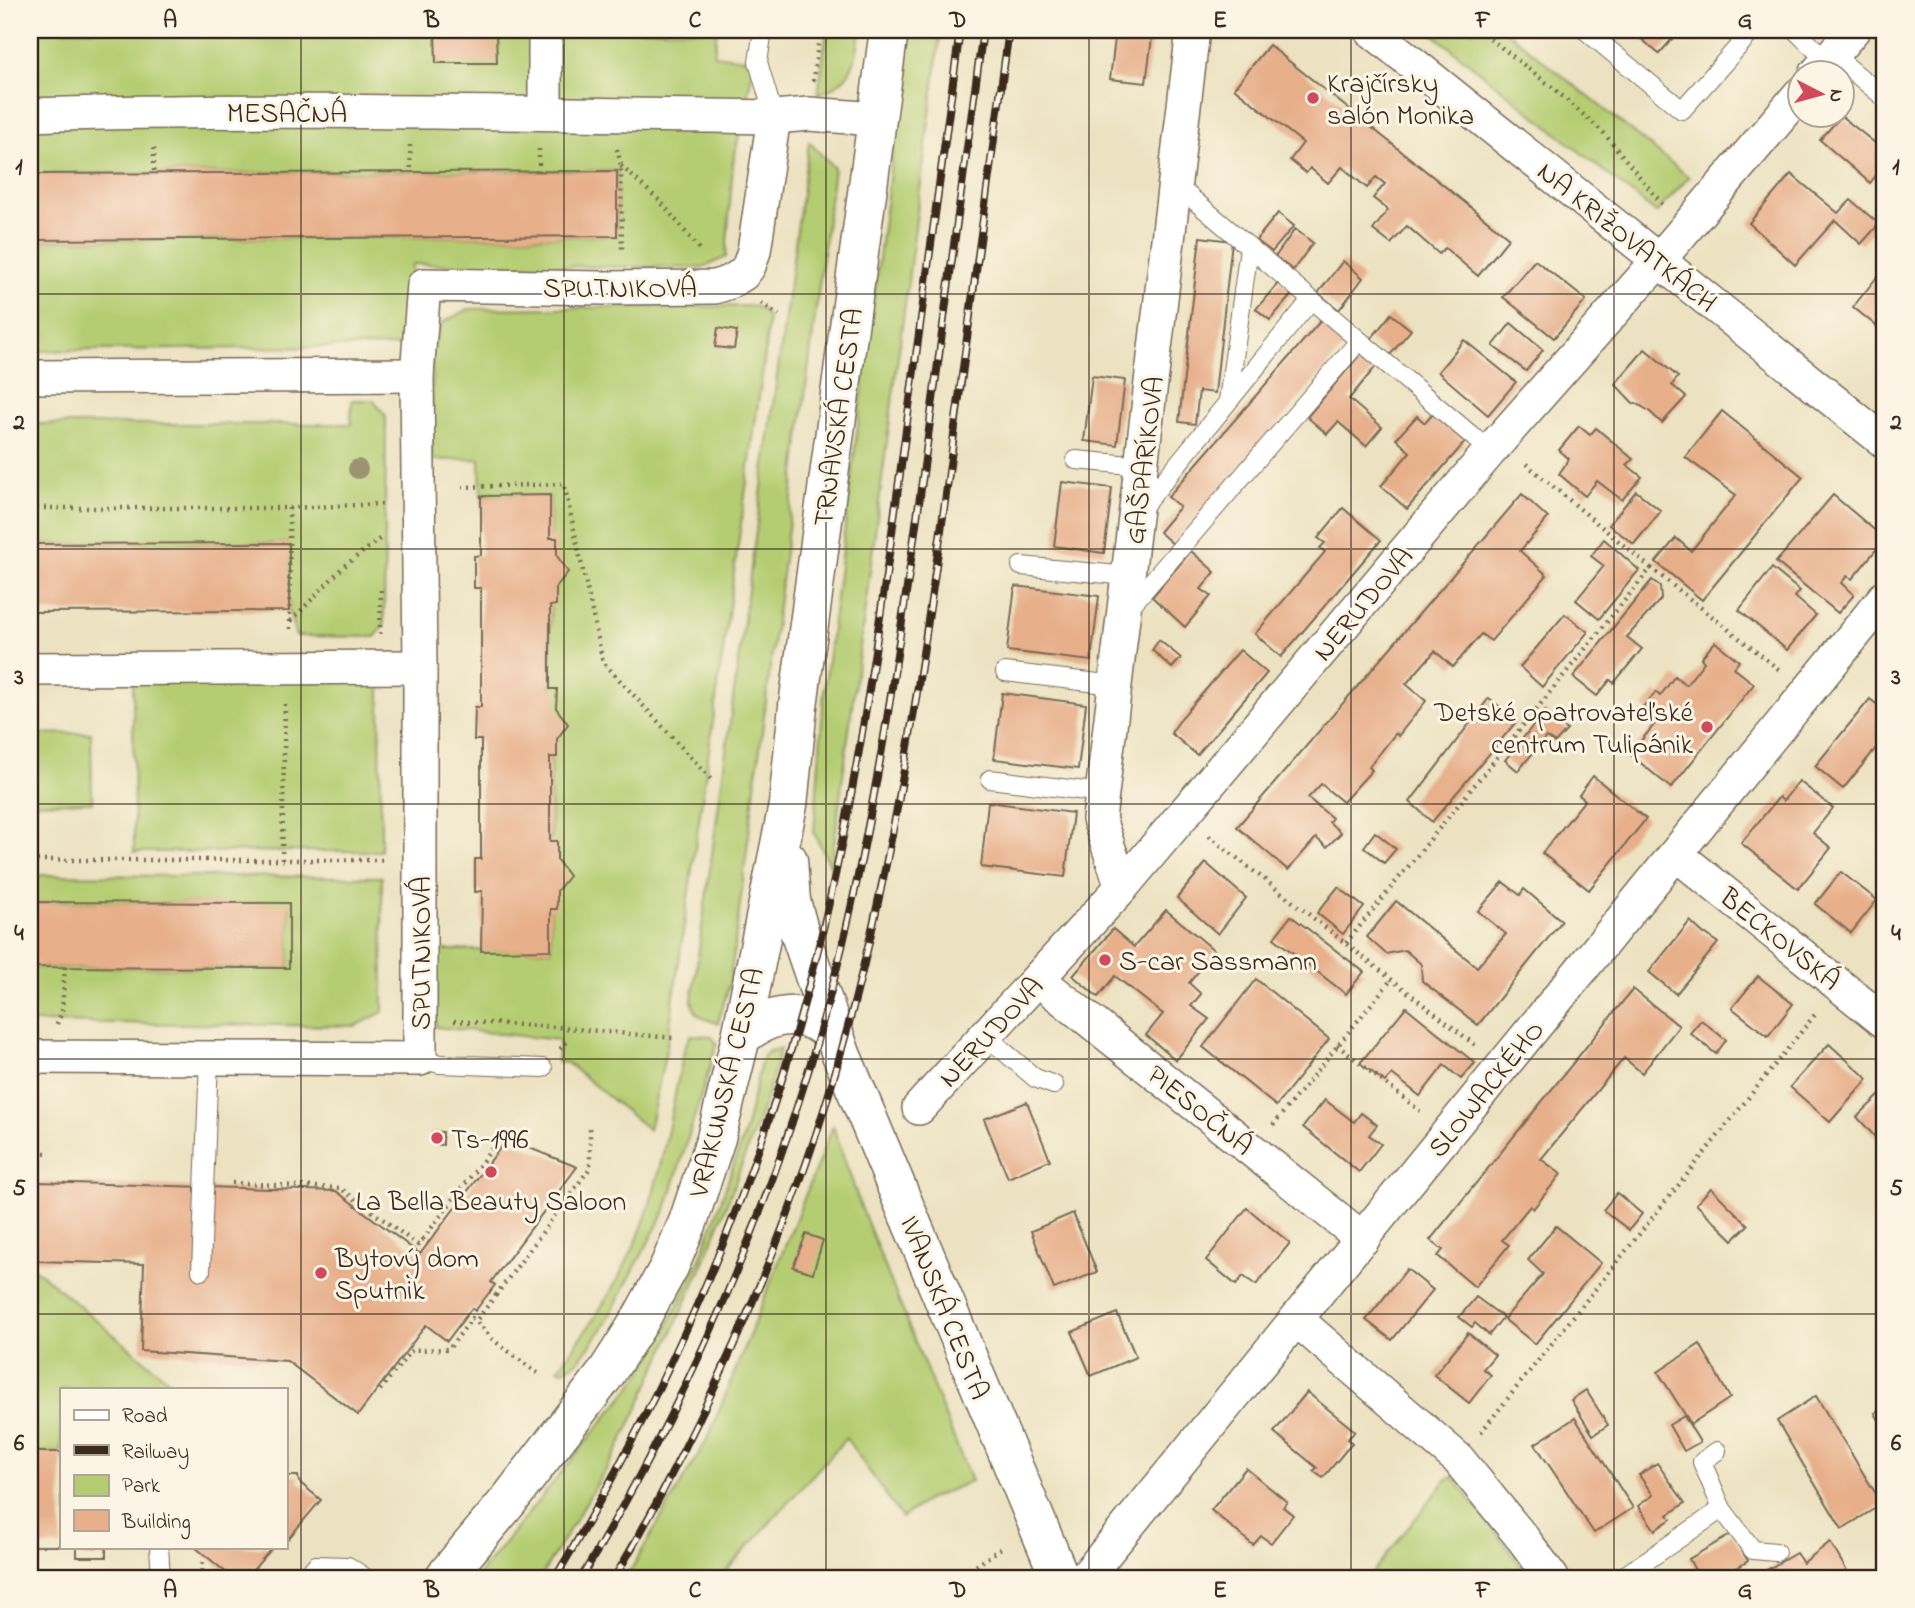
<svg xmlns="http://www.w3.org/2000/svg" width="1915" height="1608" viewBox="0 0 1915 1608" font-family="'Indie Flower',sans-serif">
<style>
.green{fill:#b5cd72;stroke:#787c48;stroke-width:2}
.building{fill:#e7af8a}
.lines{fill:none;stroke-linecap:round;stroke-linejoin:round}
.lane-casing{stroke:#796a57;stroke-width:20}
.street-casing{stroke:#796a57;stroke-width:36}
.secondary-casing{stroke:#796a57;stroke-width:41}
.path{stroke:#796a57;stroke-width:4.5;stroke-dasharray:2 5;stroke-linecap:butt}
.lane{stroke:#fff;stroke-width:18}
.street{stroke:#fff;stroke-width:33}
.secondary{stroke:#fff;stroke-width:38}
.rail-casing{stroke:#3b2a1e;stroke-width:8}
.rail{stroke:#fcf5e5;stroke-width:5;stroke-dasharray:16;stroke-linecap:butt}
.tree{fill:#9c9373}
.grid{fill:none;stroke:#3b2a1e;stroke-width:2;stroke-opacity:0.55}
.poi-dot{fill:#d1495b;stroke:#fcf5e5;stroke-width:2.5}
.labels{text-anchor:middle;stroke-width:6;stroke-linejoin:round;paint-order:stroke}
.poi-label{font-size:28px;fill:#3b2a1e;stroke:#fcf5e5;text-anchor:start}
.street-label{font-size:28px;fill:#3b2a1e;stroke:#fcf5e5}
.neatline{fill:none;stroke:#3b2a1e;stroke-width:2.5}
.grid-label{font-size:23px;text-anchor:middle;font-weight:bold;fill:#3b2a1e}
</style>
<rect width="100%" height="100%" fill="#fcf5e5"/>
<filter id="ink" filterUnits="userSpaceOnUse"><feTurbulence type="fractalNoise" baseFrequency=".0143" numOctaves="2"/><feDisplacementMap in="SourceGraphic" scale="14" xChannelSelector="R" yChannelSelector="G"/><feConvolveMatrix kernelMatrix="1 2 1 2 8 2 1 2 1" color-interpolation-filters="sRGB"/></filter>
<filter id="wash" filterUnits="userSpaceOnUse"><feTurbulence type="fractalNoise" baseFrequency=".00686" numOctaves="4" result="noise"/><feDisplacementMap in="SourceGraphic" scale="28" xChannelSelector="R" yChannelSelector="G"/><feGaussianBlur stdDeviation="1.57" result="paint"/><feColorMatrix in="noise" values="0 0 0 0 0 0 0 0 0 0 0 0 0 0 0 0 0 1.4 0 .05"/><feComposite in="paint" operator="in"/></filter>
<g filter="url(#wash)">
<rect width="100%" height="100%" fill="#ece2c1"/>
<g class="green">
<polygon points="30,30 717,30 714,55 755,60 733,163 726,257 702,268 412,264 406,346 30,351 30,240 617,236 617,171 30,174"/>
<path d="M827,30H860C856,63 853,82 818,94Z"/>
<polygon points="908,30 941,30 831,867 814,833 824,692"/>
<polygon points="1428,30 1505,30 1689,177 1656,213"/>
<path d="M809,142L834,168L730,982L718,1023C703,1019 695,1017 692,1001Z"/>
<polygon points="753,306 763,310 768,319 765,354 667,1046 649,1130 567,1063 557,1062 559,1040 436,1027 436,950 551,950 550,496 481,496 480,459 432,460 432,347 443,322 469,309"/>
<polygon points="352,400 373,400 386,416 384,626 375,637 296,636 289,611 288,543 30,544 30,424 351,424"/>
<polygon points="380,680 381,851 134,852 133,682"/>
<polygon points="91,733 92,802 30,803 30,734"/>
<polygon points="30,875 382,877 383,1012 356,1026 30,1022 30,967 289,968 289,904 30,902"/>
<path d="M691,1035L711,1036L717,1044L666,1209L603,1328L578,1361L562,1371L558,1369C595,1320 629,1269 648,1210C665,1157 673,1100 685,1046Z"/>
<polygon points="780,1049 766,1098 733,1188 704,1262 637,1410 617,1451 540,1578 476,1578 642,1373 668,1326 700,1259 715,1218 745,1132 762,1058 769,1051"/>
<polygon points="30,1066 35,1066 36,1111 30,1113"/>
<polygon points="833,1126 861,1207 971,1481 925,1501 902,1518 846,1438 720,1578 626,1578 709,1436"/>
<polygon points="30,1265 179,1389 61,1389 61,1452 30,1452"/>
<polygon points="1453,1477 1531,1578 1368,1578 1447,1479"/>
</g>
<g id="blocks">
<g class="building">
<polygon points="1116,30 1153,30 1146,83 1110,79"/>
<polygon points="1631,30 1680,30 1659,54"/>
<polygon points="496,31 497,63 436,63 435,32"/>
<polygon points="1269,45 1509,238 1478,276 1445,248 1439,254 1407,226 1391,244 1373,230 1388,210 1373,198 1385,184 1376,177 1367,188 1342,167 1328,183 1310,168 1306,173 1290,160 1303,143 1234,88"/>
<polygon points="1841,116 1885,151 1885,164 1870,183 1820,140"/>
<polygon points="617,171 617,236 30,240 30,174"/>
<polygon points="1791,174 1838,213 1851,200 1879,224 1861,244 1835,220 1795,265 1749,223"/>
<polygon points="1278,213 1294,226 1272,252 1256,240"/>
<polygon points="1295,229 1313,243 1293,270 1275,257"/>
<polygon points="1200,237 1232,241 1215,393 1199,391 1195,424 1179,422"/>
<polygon points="1535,260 1586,300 1554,338 1503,297"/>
<polygon points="1343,261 1363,278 1339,310 1318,293"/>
<polygon points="1885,267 1885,333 1853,307"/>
<polygon points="1280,281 1293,293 1270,320 1256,309"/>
<polygon points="1391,314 1411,330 1390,355 1370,340"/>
<polygon points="1323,318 1349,341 1173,544 1159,532 1180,507 1168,497"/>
<polygon points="1511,323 1543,350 1526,371 1493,346"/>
<polygon points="718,328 737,331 734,349 715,347"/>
<polygon points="1464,340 1516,382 1488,415 1438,372"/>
<polygon points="1645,349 1678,377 1672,385 1686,397 1662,423 1649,411 1636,403 1634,404 1615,384"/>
<polygon points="1362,352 1377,365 1349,399 1382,427 1366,446 1338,422 1327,434 1307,417"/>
<polygon points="1092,376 1125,380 1117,445 1084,441"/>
<polygon points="1722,411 1803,477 1702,600 1656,562 1676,538 1691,551 1736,495 1685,457"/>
<polygon points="1433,414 1465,442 1407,509 1381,486 1410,452 1396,439 1417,416 1425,423"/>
<polygon points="1579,426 1590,435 1596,428 1633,459 1627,465 1642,477 1622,500 1597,481 1585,496 1559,474 1569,459 1559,450"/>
<polygon points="1062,482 1112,488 1104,553 1054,546"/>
<polygon points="1636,491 1661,511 1634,544 1609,525"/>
<polygon points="1522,494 1548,518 1520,551 1547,575 1491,641 1481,634 1453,667 1435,651 1406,684 1426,701 1398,736 1396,733 1369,767 1372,770 1343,802 1321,784 1308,798 1332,818 1329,822 1341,833 1327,847 1316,838 1288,870 1237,827"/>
<polygon points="550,495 550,538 557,538 557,556 568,572 556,587 556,605 550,606 550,689 557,689 556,708 568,724 557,739 557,757 550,757 550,841 557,841 557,860 569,876 557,891 557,909 551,909 551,950 481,951 482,891 475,892 475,859 481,859 481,740 474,740 475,707 481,707 481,588 474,588 474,556 481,555 481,496"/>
<polygon points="1833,495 1885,539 1852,579 1847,576 1841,583 1854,595 1838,613 1776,562"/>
<polygon points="1343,508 1381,540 1281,657 1255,634 1325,552 1320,548 1325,543 1318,538"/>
<polygon points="1604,539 1639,570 1599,619 1576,600 1604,566 1591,556"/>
<polygon points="289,543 289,611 30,612 30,544"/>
<polygon points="1191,551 1215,572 1201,589 1211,596 1185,627 1152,597"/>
<polygon points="1772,568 1800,591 1795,597 1816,615 1787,650 1739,610"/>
<polygon points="1652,580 1660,586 1661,599 1627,637 1642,649 1614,683 1610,680 1597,696 1573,677"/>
<polygon points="1015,586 1099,596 1091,661 1007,651"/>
<polygon points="1565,614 1588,632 1542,687 1520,667"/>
<polygon points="1159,640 1181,658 1172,668 1152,650"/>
<polygon points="1715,642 1739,661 1734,668 1754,684 1671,788 1630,754 1658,720 1643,707 1656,692 1660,696 1675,676 1686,685 1704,662 1701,658"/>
<polygon points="1240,650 1267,673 1197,755 1171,733 1182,717"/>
<polygon points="1002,693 1086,704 1078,769 994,759"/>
<polygon points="1489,698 1517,721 1432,822 1410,802"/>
<polygon points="1870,699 1885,711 1885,737 1843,789 1815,766"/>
<polygon points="1545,711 1567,730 1555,743 1546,737 1518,771 1505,760"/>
<polygon points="1593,776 1646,819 1589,890 1542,853 1585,800 1579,795"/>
<polygon points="1799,781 1833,808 1813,833 1831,848 1798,889 1741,843 1779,797 1783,801"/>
<polygon points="988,802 1073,813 1065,877 981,867"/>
<polygon points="1375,832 1396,849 1384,863 1364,847"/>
<polygon points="1206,863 1246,898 1218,934 1177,898"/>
<polygon points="1841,872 1877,900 1851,933 1815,904"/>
<polygon points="1503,882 1520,895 1524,889 1562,921 1478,1025 1422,981 1421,964 1405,950 1386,954 1367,937 1396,901 1477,967 1506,934 1478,911"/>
<polygon points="1338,887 1364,907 1343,934 1317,913"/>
<polygon points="30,902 289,903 289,968 30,967"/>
<polygon points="1166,910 1215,951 1189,983 1201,994 1191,1006 1209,1019 1176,1060 1146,1035 1163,1014 1115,976 1098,997 1073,976 1113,929 1134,947"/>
<polygon points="1291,916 1364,972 1346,994 1274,938"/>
<polygon points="1690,921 1704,934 1706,934 1718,943 1676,994 1649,972"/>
<polygon points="1758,976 1793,1004 1768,1036 1732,1008"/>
<polygon points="1256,979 1329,1039 1276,1106 1203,1047"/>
<polygon points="1633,989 1679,1026 1642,1073 1624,1058 1541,1159 1561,1174 1533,1209 1530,1206 1502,1240 1509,1245 1475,1287 1438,1256 1443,1250 1430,1240"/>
<polygon points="1406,1007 1475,1063 1461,1079 1444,1065 1420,1096 1392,1074 1385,1082 1360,1063"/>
<polygon points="1701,1020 1726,1040 1716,1054 1690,1033"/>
<polygon points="1829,1044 1868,1079 1830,1122 1790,1087"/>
<polygon points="1881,1094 1885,1098 1885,1131 1877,1139 1857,1117"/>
<polygon points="1325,1100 1354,1122 1361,1113 1377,1125 1369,1135 1381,1144 1359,1172 1303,1127"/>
<polygon points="1027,1102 1050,1160 1008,1178 984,1119"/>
<polygon points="432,1132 443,1132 443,1145 432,1144"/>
<polygon points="507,1139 577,1167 491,1282 495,1285 475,1311 472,1308 447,1341 426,1325 358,1415 287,1361 141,1351 144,1264 35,1261 38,1182 336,1191 420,1254"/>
<polygon points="1711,1188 1748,1225 1733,1240 1696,1204"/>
<polygon points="1617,1193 1642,1214 1629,1230 1603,1210"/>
<polygon points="1247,1208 1290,1243 1256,1285 1243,1276 1236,1285 1206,1260"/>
<polygon points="1073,1213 1097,1272 1054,1289 1031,1231"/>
<polygon points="1556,1226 1601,1263 1535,1344 1504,1319 1543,1274 1528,1260"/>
<polygon points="806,1234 823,1240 813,1273 793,1267"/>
<polygon points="1407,1269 1433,1290 1392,1340 1366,1320"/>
<polygon points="1476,1297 1503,1317 1489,1335 1475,1323 1472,1327 1459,1317"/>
<polygon points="1117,1313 1136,1357 1091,1376 1072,1332"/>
<polygon points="1468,1333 1495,1355 1483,1369 1491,1375 1469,1403 1434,1375"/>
<polygon points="1885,1343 1885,1364 1876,1349"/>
<polygon points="1700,1344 1730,1398 1691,1424 1658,1372"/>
<polygon points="1586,1390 1608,1425 1593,1435 1571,1400"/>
<polygon points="1307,1392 1355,1431 1348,1439 1352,1443 1323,1478 1313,1471 1317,1468 1274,1432"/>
<polygon points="1816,1396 1882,1504 1842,1529 1777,1421"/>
<polygon points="1885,1407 1885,1431 1875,1413"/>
<polygon points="1684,1416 1700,1442 1684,1451 1669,1425"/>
<polygon points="1575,1418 1633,1508 1594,1533 1535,1444"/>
<rect x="30" y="1452" width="31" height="94"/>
<polygon points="1657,1463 1685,1503 1668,1515 1671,1519 1655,1530 1638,1506 1653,1495 1639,1475"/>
<polygon points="1246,1468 1287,1502 1283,1507 1293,1515 1271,1543 1261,1536 1253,1545 1211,1510"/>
<polygon points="285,1476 298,1476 299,1482 321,1500 288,1539 285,1537"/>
<polygon points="1732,1534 1748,1561 1721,1578 1699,1578 1689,1559"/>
<polygon points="1830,1542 1851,1578 1762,1578 1760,1574 1796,1553 1803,1563"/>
<rect x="77" y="1547" width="29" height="10"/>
<polygon points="195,1547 273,1547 246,1578 233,1578"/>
</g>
</g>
</g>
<g filter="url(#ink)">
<use href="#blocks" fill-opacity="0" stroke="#796a57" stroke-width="2"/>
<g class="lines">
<defs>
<g id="lane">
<polyline points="763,30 758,62 774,117"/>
<polyline points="1585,30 1682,110 1753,30"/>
<polyline points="1795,30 1827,61"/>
<polyline points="1832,54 1885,98"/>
<polyline points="1176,185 1490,451"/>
<polyline points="1228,401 1249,248"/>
<polyline points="1076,460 1142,466"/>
<polyline points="1141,509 1311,300"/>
<polyline points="1021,566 1129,576"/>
<polyline points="1128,609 1359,341"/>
<polyline points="1005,672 1115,685"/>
<polyline points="990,779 1102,793"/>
<polyline points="985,1035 1035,1078 1054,1085"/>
<polyline points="420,1059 440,1064 543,1068"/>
<polyline points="201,1271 209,1058"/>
<polyline points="1722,1509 1753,1550 1776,1552"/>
<polyline points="159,1547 161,1578"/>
<polyline points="305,1578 316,1565 348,1566 366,1578"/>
<polyline points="1621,1578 1722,1509 1702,1462 1717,1451"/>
</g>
<g id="street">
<polyline points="545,30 545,113"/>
<polyline points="1371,30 1885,442"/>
<polyline points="1816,74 1853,30"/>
<path d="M30,115C278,107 526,114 774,117L809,114L877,119"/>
<polyline points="30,377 417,375"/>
<polyline points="30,669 420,667"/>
<polyline points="1676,854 1885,1022"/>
<polyline points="1122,887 1099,819 1193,30"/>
<polyline points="1039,980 1363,1239"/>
<polyline points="30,1057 420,1059 420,667 417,375 424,285 602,288 715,287 730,282 743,274 749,266 754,251 774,117"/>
<polyline points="919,1108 1122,887 1490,451 1658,261 1800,94"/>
<polyline points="1297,1320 1458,1459 1524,1540 1552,1578"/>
<polyline points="1085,1578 1885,597"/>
</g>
<g id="secondary">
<polyline points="788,860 791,901 800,934 841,1054 1060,1578"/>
<path d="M741,1037C771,1012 805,1006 834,1036"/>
<polyline points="444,1578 510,1499 605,1375 639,1322 669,1267 688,1222 716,1138 741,1037 788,805 798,706 889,30"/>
</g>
</defs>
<use href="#lane" class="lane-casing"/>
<use href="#street" class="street-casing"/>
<use href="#secondary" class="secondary-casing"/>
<g class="path">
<polyline points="132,30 132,40"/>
<polyline points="1479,30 1552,87 1603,132 1662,204"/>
<polyline points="813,81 820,30"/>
<polyline points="410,145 411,172"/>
<polyline points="154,148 154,174"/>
<polyline points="617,149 621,166 622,253"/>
<polyline points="621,166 660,201 702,252"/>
<polyline points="539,172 539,149"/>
<polyline points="761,303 779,315"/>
<polyline points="462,487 564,484 603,662 711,779"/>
<polyline points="30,508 289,508 290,633"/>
<polyline points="289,508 383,504"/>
<polyline points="1651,568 1782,672"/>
<polyline points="291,621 343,567 382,537"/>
<polyline points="380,634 381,586"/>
<polyline points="1209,836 1475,1045"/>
<polyline points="30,860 382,860 382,855"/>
<polyline points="282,860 285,703"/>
<polyline points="1346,943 1651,568 1526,464"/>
<polyline points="454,1021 555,1027 673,1038"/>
<polyline points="57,1024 62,1012 65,967"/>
<polyline points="1337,1045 1420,1111"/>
<polyline points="560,1049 569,1040"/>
<polyline points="1273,1125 1391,980"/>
<polyline points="30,1153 50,1153"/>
<polyline points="232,1183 340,1188 418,1245 423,1239"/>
<polyline points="429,1243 423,1239 507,1129"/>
<polyline points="490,1291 496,1295 590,1168 590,1128"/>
<polyline points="496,1295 476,1321 493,1340 540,1375"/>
<polyline points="380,1390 412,1350 449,1349 472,1318 476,1321"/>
<polyline points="1481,1432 1817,1012"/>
<polyline points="201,1578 203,1559"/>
<polyline points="959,1578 1001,1548"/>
</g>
<use href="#lane" class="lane"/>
<use href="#street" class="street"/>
<use href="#secondary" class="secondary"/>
<defs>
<g id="rail">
<path d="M555,1578C655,1412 737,1233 792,1046C845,867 872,681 897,496C918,341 939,185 960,30"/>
<path d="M581,1578C688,1401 773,1206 827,1006C872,839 896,667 920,496C941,340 962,185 983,30"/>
<path d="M614,1578C645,1528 672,1474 698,1421C756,1302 806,1179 841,1052C893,867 921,677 947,487C967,335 988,182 1009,30"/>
</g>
</defs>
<use href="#rail" class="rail-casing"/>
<use href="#rail" class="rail"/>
</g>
<circle class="tree" cx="358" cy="469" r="10"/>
</g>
<path class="grid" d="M301,30V1578M564,30V1578M826,30V1578M1089,30V1578M1351,30V1578M1614,30V1578M30,294H1885M30,549H1885M30,804H1885M30,1059H1885M30,1314H1885"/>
<g class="poi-dot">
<circle cx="1313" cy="98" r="7"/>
<circle cx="1707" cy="727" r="7"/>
<circle cx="1105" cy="960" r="7"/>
<circle cx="437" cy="1138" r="7"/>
<circle cx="491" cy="1172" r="7"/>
<circle cx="321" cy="1273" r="7"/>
</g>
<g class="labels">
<g class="poi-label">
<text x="1327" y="92">Krajčírsky<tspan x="1327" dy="32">salón Monika</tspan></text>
<text x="1693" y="721" text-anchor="end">Detské opatrovateľské<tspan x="1693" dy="32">centrum Tulipánik</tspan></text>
<text x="1119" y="970">S-car Sassmann</text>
<text x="451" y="1148">Ts-1996</text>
<text x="491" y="1210" text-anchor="middle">La Bella Beauty Saloon</text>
<text x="335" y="1267">Bytový dom<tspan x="335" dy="32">Sputnik</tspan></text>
</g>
<g class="street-label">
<text x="287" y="122">MESAČNÁ</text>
<text transform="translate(1628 236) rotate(39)" y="10">NA KRIŽOVATKÁCH</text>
<text x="620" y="297">SPUTNIKOVÁ</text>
<text transform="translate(837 417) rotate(-82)" y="10">TRNAVSKÁ CESTA</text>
<text transform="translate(1143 460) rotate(-83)" y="10">GAŠPARÍKOVA</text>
<text transform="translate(1362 603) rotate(-50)" y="10">NERUDOVA</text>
<text transform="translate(1781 938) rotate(39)" y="10">BECKOVSKÁ</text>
<text transform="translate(420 953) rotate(-90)" y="10">SPUTNIKOVÁ</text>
<text transform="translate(990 1031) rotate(-47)" y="10">NERUDOVA</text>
<text transform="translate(725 1082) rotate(-76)" y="10">VRAKUNSKÁ CESTA</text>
<text transform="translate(1485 1088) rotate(-51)" y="10">SLOWACKÉHO</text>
<text transform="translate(1201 1109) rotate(39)" y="10">PIESOČNÁ</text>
<text transform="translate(946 1307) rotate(68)" y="10">IVANSKÁ CESTA</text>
</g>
</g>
<rect width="1915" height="1608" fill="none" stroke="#fcf5e5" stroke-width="77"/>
<rect x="60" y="1388" width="228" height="161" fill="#fcf5e5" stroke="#afa495" stroke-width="2"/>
<rect x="74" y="1410" width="35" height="10" fill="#ffffff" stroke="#afa495" stroke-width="2"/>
<text x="122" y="1422" font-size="21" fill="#3b2a1e">Road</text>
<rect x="74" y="1445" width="35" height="10" fill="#3b2a1e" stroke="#afa495" stroke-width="2"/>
<text x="122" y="1458" font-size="21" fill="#3b2a1e">Railway</text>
<rect x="74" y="1475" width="35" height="21" fill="#b5cd72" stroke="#afa495" stroke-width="2"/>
<text x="122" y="1492" font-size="21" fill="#3b2a1e">Park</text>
<rect x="74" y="1510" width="35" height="21" fill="#e7af8a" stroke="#afa495" stroke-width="2"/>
<text x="122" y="1528" font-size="21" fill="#3b2a1e">Building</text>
<g transform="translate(1821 94) rotate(96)"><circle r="33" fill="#fcf5e5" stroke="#afa495" stroke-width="2"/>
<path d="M0-5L12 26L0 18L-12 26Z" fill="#d1495b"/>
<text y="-10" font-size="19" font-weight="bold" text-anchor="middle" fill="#3b2a1e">N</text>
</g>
<rect x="38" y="38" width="1838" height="1532" class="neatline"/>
<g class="grid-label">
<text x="170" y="27">A</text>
<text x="432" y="27">B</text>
<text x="695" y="27">C</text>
<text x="958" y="27">D</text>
<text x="1220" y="27">E</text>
<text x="1483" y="27">F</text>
<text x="1745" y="27">G</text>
<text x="19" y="174">1</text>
<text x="1896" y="174">1</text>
<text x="19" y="429">2</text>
<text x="1896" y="429">2</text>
<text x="19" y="684">3</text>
<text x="1896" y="684">3</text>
<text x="19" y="940">4</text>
<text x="1896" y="940">4</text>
<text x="19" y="1195">5</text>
<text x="1896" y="1195">5</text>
<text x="19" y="1450">6</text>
<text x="1896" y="1450">6</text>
<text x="170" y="1597">A</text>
<text x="432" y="1597">B</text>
<text x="695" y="1597">C</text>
<text x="958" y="1597">D</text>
<text x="1220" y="1597">E</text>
<text x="1483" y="1597">F</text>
<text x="1745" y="1597">G</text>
</g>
</svg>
